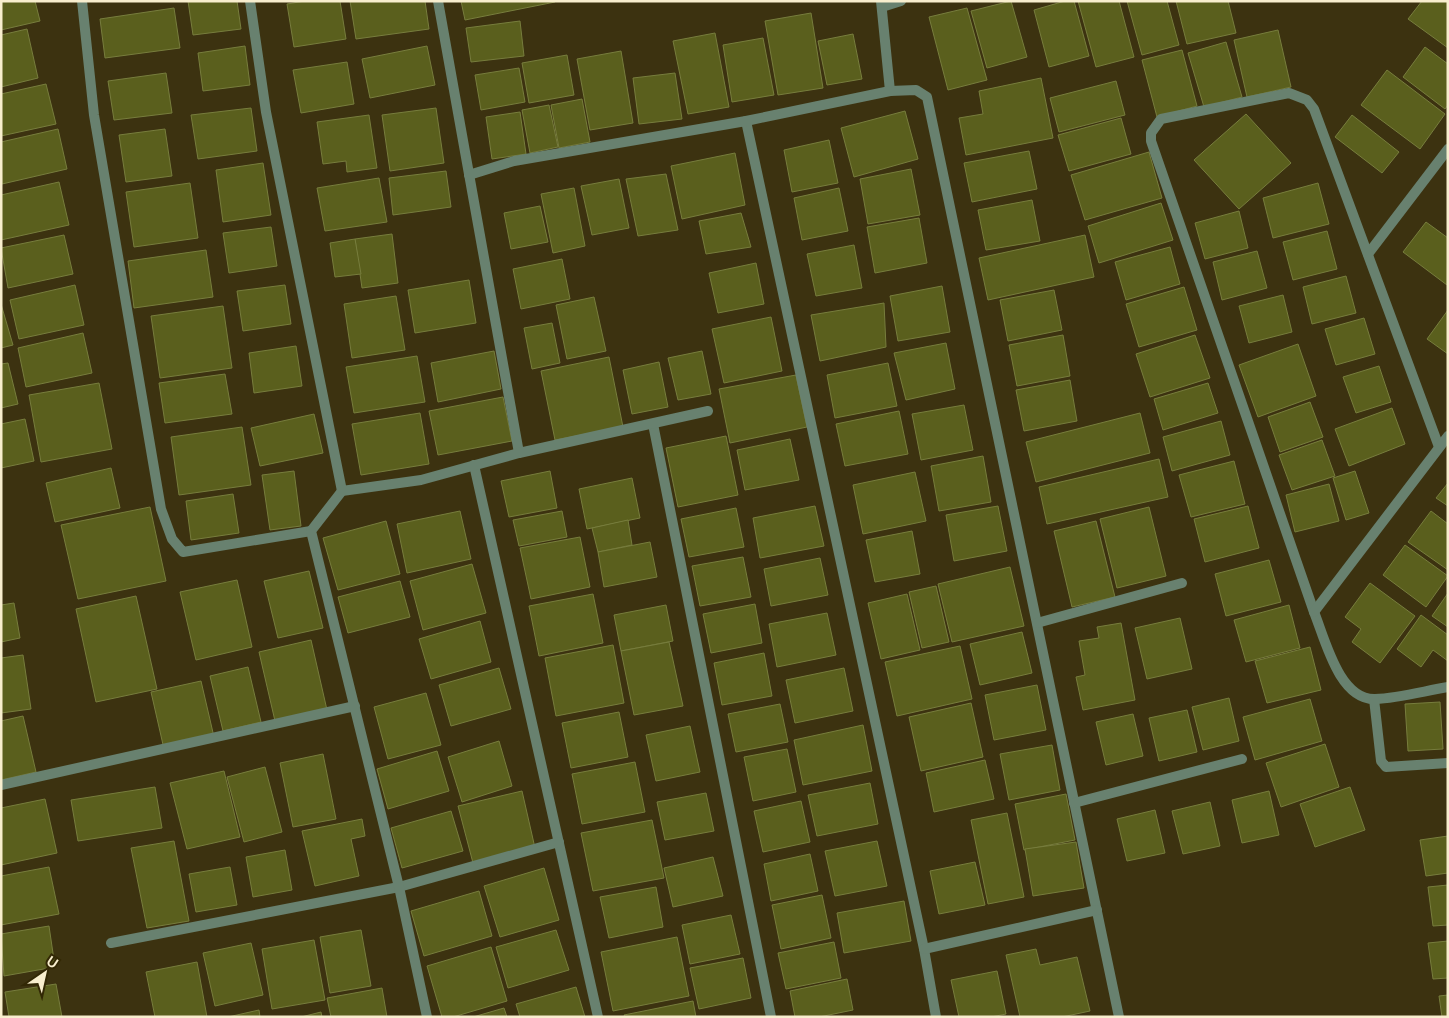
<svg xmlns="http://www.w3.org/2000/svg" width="1449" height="1018" viewBox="0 0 1449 1018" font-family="Lato,sans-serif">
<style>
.building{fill:#5a5f1d;stroke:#777d3d}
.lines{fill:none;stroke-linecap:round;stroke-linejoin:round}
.street{stroke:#68816f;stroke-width:10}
</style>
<rect width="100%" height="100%" fill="#3c3210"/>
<g class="building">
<polygon points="1,1 35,1 40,21 1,30"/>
<polygon points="188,1 237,1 241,29 193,35"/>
<polygon points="305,1 340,1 346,39 294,47 287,4"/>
<polygon points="350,1 425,1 429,29 356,39"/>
<polygon points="461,1 555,1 555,2 465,20"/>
<polygon points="1011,1 1027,57 987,68 971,11"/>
<polygon points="1065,1 1074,1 1089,56 1049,67 1034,10"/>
<polygon points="1078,1 1119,1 1134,57 1096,67"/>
<polygon points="1127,1 1167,1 1179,45 1142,55"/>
<polygon points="1176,1 1228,1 1236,33 1187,44"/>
<polygon points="1422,1 1448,1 1448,48 1408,19"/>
<polygon points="174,8 180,48 105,58 100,19"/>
<polygon points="967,8 987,80 948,90 929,17"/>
<polygon points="811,13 823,88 778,95 765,21"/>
<polygon points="520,21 524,56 471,62 466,28"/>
<polygon points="27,29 38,78 1,87 1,35"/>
<polygon points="1278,30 1291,87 1247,97 1234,40"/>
<polygon points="715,33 729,107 688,114 673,41"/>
<polygon points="853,34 862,79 827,85 818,41"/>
<polygon points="763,38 774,95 732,102 723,45"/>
<polygon points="1226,42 1242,97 1204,107 1188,53"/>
<polygon points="245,46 250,85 203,91 198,53"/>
<polygon points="427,46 435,85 370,98 362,59"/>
<polygon points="1425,47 1448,64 1448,105 1445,109 1403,77"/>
<polygon points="1182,50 1197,106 1157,117 1142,60"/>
<polygon points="621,51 633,123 590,130 577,59"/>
<polygon points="567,55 574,95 529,103 522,63"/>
<polygon points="347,62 354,104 301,113 293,70"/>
<polygon points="519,68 525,102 481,110 475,75"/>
<polygon points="1387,70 1445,114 1420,149 1361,105"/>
<polygon points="166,73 172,113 114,120 108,81"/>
<polygon points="675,73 682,119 639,124 633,78"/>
<polygon points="1041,78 1053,138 966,155 959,118 983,114 979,91"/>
<polygon points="1116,81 1125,115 1059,132 1050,98"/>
<polygon points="46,84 56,124 1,136 1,94"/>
<polygon points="582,99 590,142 559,148 551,105"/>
<polygon points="549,105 558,147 530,153 522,110"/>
<polygon points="251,108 257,151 198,159 191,115"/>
<polygon points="436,108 444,163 390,171 382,115"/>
<polygon points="905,111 918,159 854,177 841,128"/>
<polygon points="520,112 526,154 492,159 486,117"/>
<polygon points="1246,114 1291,163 1239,209 1194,160"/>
<polygon points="369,115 377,168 347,172 346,161 323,164 317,122"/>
<polygon points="1352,115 1399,152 1382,173 1335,137"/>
<polygon points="1121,118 1131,154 1069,171 1058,135"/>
<polygon points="58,129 67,169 2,184 1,142"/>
<polygon points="165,129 172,176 126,182 119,135"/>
<polygon points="829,140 838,183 792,192 784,150"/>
<polygon points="1029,151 1037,189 972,202 964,163"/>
<polygon points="1149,152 1162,198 1085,220 1071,175"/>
<polygon points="735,153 745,205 682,219 671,166"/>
<polygon points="263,163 271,215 223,222 216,170"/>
<polygon points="911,169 920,215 868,224 860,179"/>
<polygon points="446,171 451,207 393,215 389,178"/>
<polygon points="666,174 678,230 638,236 626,179"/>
<polygon points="379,178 387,222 325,231 317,188"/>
<polygon points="619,179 629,228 592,235 581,186"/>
<polygon points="59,182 69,225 1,240 1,195"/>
<polygon points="190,183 198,238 134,247 126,192"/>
<polygon points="1318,183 1329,224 1273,238 1263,198"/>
<polygon points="574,188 585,246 553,253 541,194"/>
<polygon points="839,188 848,231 802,240 794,198"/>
<polygon points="1032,200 1040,241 986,250 978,210"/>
<polygon points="1161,203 1173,240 1099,263 1088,226"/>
<polygon points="540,206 548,242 511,249 504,213"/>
<polygon points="1239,211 1248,248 1205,259 1195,223"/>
<polygon points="741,213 751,247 706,254 699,221"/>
<polygon points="919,218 927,263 875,273 867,227"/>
<polygon points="1426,222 1448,238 1447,285 1403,252"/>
<polygon points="271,227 277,266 229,273 223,233"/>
<polygon points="1327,231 1337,269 1293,280 1283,242"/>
<polygon points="392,234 398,283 362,288 355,239"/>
<polygon points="64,235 73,274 8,288 1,248"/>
<polygon points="1085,235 1094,277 988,300 979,258"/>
<polygon points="355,239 361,274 335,277 330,243"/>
<polygon points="854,245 862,288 816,296 807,254"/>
<polygon points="1170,247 1180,284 1126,300 1115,262"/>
<polygon points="206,250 213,297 134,308 128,261"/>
<polygon points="1257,251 1267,288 1222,300 1213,262"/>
<polygon points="562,259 570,299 521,309 513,269"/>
<polygon points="756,263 764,304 718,313 709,273"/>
<polygon points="1346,276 1356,313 1312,324 1303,287"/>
<polygon points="469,280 476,323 415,333 408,290"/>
<polygon points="75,285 84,325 19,339 10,300"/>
<polygon points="285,285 291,324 243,331 237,291"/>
<polygon points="942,286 950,332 898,341 890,296"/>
<polygon points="1184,287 1197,330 1139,347 1126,304"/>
<polygon points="1054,290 1062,330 1008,341 1000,300"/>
<polygon points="1283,295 1292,332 1249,343 1239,306"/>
<polygon points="396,296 405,350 352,358 344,304"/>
<polygon points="594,297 606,351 567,359 556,305"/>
<polygon points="884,303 886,347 820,361 811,315"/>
<polygon points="1,304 13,345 1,348"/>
<polygon points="223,306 232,368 160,378 151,316"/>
<polygon points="1448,310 1448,354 1427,339"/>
<polygon points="771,317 782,371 724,383 712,329"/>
<polygon points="1364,318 1375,354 1336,365 1325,329"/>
<polygon points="552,323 560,363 532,369 524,328"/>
<polygon points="83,333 92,373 26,387 18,348"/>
<polygon points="1063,335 1070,376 1017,386 1009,345"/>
<polygon points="1195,335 1210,378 1150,397 1136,354"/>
<polygon points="946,343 955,389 906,400 894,353"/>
<polygon points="1298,344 1316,396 1258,417 1239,365"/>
<polygon points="296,346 302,386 254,393 249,353"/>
<polygon points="494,351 501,389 438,402 431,363"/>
<polygon points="702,351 711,394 678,400 668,358"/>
<polygon points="417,356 425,402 354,413 346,367"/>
<polygon points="609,357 623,427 555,440 541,371"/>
<polygon points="659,362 668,407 632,414 623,370"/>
<polygon points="8,363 18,404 1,408 1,364"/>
<polygon points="888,363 897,406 835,418 827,375"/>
<polygon points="1379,366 1391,402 1356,413 1343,377"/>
<polygon points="225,374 232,414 165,423 159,383"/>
<polygon points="796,375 807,427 730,443 719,389"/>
<polygon points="1070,380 1077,421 1024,431 1016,390"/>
<polygon points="99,383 112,449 41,462 29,395"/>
<polygon points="1208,383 1218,413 1163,430 1154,399"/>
<polygon points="503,397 512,441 438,455 429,411"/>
<polygon points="1310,402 1323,437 1280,452 1268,417"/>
<polygon points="964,405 973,450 921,460 912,414"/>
<polygon points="1392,408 1405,444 1349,466 1335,429"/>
<polygon points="899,411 908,454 845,466 836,424"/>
<polygon points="420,413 429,464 361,475 352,424"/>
<polygon points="1140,413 1150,453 1036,482 1026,442"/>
<polygon points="314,414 323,453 260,466 251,428"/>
<polygon points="25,419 34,461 1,468 1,424"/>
<polygon points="1221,421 1230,455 1172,471 1163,437"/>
<polygon points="242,427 251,485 179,495 171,437"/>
<polygon points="726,436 738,495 678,507 666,448"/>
<polygon points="790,439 799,480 745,490 737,450"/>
<polygon points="1322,440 1335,476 1292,490 1279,455"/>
<polygon points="983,456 991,502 939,511 931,466"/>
<polygon points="1159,459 1168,497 1047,524 1039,487"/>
<polygon points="1234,461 1245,504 1191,517 1179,475"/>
<polygon points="111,468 120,508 55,522 46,483"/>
<polygon points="294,471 301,526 270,530 262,475"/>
<polygon points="550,471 557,508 509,517 501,481"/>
<polygon points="1355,471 1369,513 1346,520 1333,478"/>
<polygon points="915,472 926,521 863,534 853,485"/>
<polygon points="632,478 640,518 587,529 579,489"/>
<polygon points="1448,483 1448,506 1436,498"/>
<polygon points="1329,484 1339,521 1295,532 1286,495"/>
<polygon points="233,494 239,533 191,540 186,501"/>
<polygon points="815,506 824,546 760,558 753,518"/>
<polygon points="998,506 1007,551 954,561 946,515"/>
<polygon points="1248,506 1259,548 1205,562 1194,519"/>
<polygon points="150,507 166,581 78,599 61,525"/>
<polygon points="1149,507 1166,576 1117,588 1100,519"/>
<polygon points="736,508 744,547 689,557 681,519"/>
<polygon points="460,511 471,559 407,573 397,524"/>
<polygon points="562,511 567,537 519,546 513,520"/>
<polygon points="1431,511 1448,524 1448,570 1408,542"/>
<polygon points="628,520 632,545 598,552 592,528"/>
<polygon points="386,521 400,574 338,590 323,538"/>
<polygon points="1096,521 1115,597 1072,607 1054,531"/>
<polygon points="912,531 920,574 875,582 866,540"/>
<polygon points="580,537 590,587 531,599 520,548"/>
<polygon points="650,542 657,577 604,587 598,552"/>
<polygon points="1405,545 1448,576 1426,607 1383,575"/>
<polygon points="743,557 751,597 700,606 692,566"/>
<polygon points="820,558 828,595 771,606 764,569"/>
<polygon points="1269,560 1281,602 1226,616 1215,574"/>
<polygon points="472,564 486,613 423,630 410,581"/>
<polygon points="1010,567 1024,626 952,642 938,584"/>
<polygon points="309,571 323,628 278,638 264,581"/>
<polygon points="237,580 252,647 196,660 180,592"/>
<polygon points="400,581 410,617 348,633 338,597"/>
<polygon points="1370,583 1415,616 1380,663 1352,642 1361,629 1345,617"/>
<polygon points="936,586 949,642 922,648 909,592"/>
<polygon points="1448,593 1448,627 1432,616"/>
<polygon points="593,594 603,643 539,656 529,606"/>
<polygon points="907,594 920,650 881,659 868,603"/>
<polygon points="136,596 157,689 96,702 76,609"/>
<polygon points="14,603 20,638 1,642 1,605"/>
<polygon points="755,604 762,643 711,653 703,614"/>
<polygon points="666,605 673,641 621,651 614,615"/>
<polygon points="1289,605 1300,648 1246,662 1234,620"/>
<polygon points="827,613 836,655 777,667 769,624"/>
<polygon points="1421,615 1448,635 1448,661 1433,650 1421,667 1397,649"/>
<polygon points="1180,618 1192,669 1147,679 1135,628"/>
<polygon points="480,621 491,662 431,679 419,639"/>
<polygon points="1121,623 1135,700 1083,710 1076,677 1085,675 1079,641 1099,638 1097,627"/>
<polygon points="1022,632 1032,673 980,685 970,644"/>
<polygon points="311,640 327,710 275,721 259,652"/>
<polygon points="669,642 683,706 634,715 621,651"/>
<polygon points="613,645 624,703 556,716 545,658"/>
<polygon points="960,646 972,699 897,716 885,662"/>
<polygon points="1310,647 1321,690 1267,703 1255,661"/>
<polygon points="764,653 772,696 722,705 714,663"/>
<polygon points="23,655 31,709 1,713 1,658"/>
<polygon points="248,667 261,722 223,731 210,676"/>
<polygon points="499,668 511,709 451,726 439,685"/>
<polygon points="844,668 853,711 795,723 786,680"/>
<polygon points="201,681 214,737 164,749 151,692"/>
<polygon points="1037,685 1046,730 994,740 985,695"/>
<polygon points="426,693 441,745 388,759 374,707"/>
<polygon points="1229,698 1239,741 1203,750 1192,707"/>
<polygon points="1310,699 1322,741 1255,760 1243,717"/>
<polygon points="1440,702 1443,749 1408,751 1405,704"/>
<polygon points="971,703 983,757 921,771 909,717"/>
<polygon points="780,704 788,742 736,752 728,714"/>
<polygon points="1187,710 1197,752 1159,761 1149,718"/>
<polygon points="619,712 628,757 571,768 562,723"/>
<polygon points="1133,714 1143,756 1106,765 1096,722"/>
<polygon points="23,716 36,772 1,780 1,721"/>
<polygon points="863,725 872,771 803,785 794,740"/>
<polygon points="690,726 700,772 656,781 646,735"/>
<polygon points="499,741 512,786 462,802 448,757"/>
<polygon points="1325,744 1339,787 1281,807 1266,763"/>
<polygon points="1052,745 1060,790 1009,800 1000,754"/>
<polygon points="787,749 796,792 753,801 744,757"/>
<polygon points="437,751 449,791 388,809 377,769"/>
<polygon points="323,754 336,819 293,827 280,763"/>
<polygon points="985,760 994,799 934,812 926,773"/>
<polygon points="635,762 645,812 582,824 572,774"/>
<polygon points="265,767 282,832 244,842 227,777"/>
<polygon points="224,771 240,837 187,849 170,783"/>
<polygon points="870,783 878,824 817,836 808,795"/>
<polygon points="155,787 162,828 78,841 71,800"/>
<polygon points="1350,787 1365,830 1315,847 1300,804"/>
<polygon points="522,791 535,848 473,863 458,806"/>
<polygon points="1269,791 1279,835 1242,843 1232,800"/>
<polygon points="706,793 714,831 665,840 657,802"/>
<polygon points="1066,794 1075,840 1024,850 1015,804"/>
<polygon points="45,799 57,853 1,865 1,808"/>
<polygon points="801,801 810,842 763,852 754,811"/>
<polygon points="1210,802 1220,846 1183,854 1172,811"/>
<polygon points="1155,810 1165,853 1127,861 1117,819"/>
<polygon points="451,811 463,851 402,868 391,828"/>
<polygon points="1007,813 1024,897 988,904 971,820"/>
<polygon points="362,819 365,836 351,839 359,876 315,886 302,831"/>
<polygon points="652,820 664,878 593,891 581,833"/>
<polygon points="1448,836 1448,873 1426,876 1420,840"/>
<polygon points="174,841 189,921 147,928 131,848"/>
<polygon points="877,841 887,886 835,896 825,851"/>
<polygon points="1076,842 1084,888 1033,896 1025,849"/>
<polygon points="285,850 292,890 253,897 246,857"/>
<polygon points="810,854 818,891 771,901 764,864"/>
<polygon points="713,857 723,896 673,907 664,868"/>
<polygon points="975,862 985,905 939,914 930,871"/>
<polygon points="49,867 59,914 1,925 1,876"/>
<polygon points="230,867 237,905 196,912 189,874"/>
<polygon points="544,868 559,920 500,937 484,886"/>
<polygon points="1448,885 1448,925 1433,926 1428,887"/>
<polygon points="656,887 663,927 609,938 600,897"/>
<polygon points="479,891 492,936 424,956 411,911"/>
<polygon points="822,895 831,938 781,949 772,905"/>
<polygon points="904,901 911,941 844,953 837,913"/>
<polygon points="731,915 740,954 690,964 682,925"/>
<polygon points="49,926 55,967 4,976 1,934"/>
<polygon points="361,930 371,986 330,993 320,937"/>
<polygon points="556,930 569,970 508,988 496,947"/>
<polygon points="677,937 689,996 613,1011 601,952"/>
<polygon points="314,940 325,1000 272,1009 262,949"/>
<polygon points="1448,941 1448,978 1433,979 1428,943"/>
<polygon points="834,942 841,978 786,989 778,953"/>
<polygon points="251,943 263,995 215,1006 203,953"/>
<polygon points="491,947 507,1001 453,1017 442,1017 427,966"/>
<polygon points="1036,949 1040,965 1077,957 1090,1011 1062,1017 1020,1017 1006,955"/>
<polygon points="743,958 751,998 699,1009 690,968"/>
<polygon points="197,962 207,1017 155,1017 146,972"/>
<polygon points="997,971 1006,1014 991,1017 959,1017 951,980"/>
<polygon points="847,979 853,1010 819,1017 795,1017 790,991"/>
<polygon points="56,984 62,1017 9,1017 5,992"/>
<polygon points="576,987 585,1017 520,1017 516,1004"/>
<polygon points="382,988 387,1017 331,1017 327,998"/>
<polygon points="1448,995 1448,1017 1442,1017 1439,996"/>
<polygon points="693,1001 696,1017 625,1017 624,1015"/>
<polygon points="504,1008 507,1017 473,1017"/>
<polygon points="259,1010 260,1017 228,1017"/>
<polygon points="321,1012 322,1017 301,1017"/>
</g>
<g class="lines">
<g class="street">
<polyline points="82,1 94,115 161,509 172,539 183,552 311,531"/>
<polyline points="250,1 266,112 342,491"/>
<polyline points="438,1 519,453"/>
<polyline points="881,1 890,91"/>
<polyline points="882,7 901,1"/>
<polyline points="746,121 924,949 936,1017"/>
<polyline points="469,175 514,161 746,121 890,91 916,90 927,97 1119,1017"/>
<polyline points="1368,254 1448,149"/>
<polyline points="653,424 771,1017"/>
<path d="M1439,447L1314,109L1307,100L1289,93L1161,119L1151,133V141L1314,612C1325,639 1339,700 1375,699C1399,698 1424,691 1448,687"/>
<polyline points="474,465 598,1017"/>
<polyline points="1314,612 1448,436"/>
<polyline points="1037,623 1182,583"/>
<polyline points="1374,699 1381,761 1386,767 1448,763"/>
<polyline points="1,785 355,706"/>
<polyline points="1074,803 1242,759"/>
<polyline points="111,943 399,887 559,842"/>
<polyline points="924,949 1097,910"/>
<polyline points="427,1017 399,887 311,531 342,491 421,480 519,453 708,411"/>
</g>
</g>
<rect width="1449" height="1018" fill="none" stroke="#f8eece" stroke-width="5"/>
<g transform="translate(45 973) rotate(34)" stroke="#322805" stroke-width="4" paint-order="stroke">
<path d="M0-4L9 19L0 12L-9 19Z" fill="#f8eece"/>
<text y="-8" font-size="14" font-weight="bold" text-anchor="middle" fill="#f8eece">U</text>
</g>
</svg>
